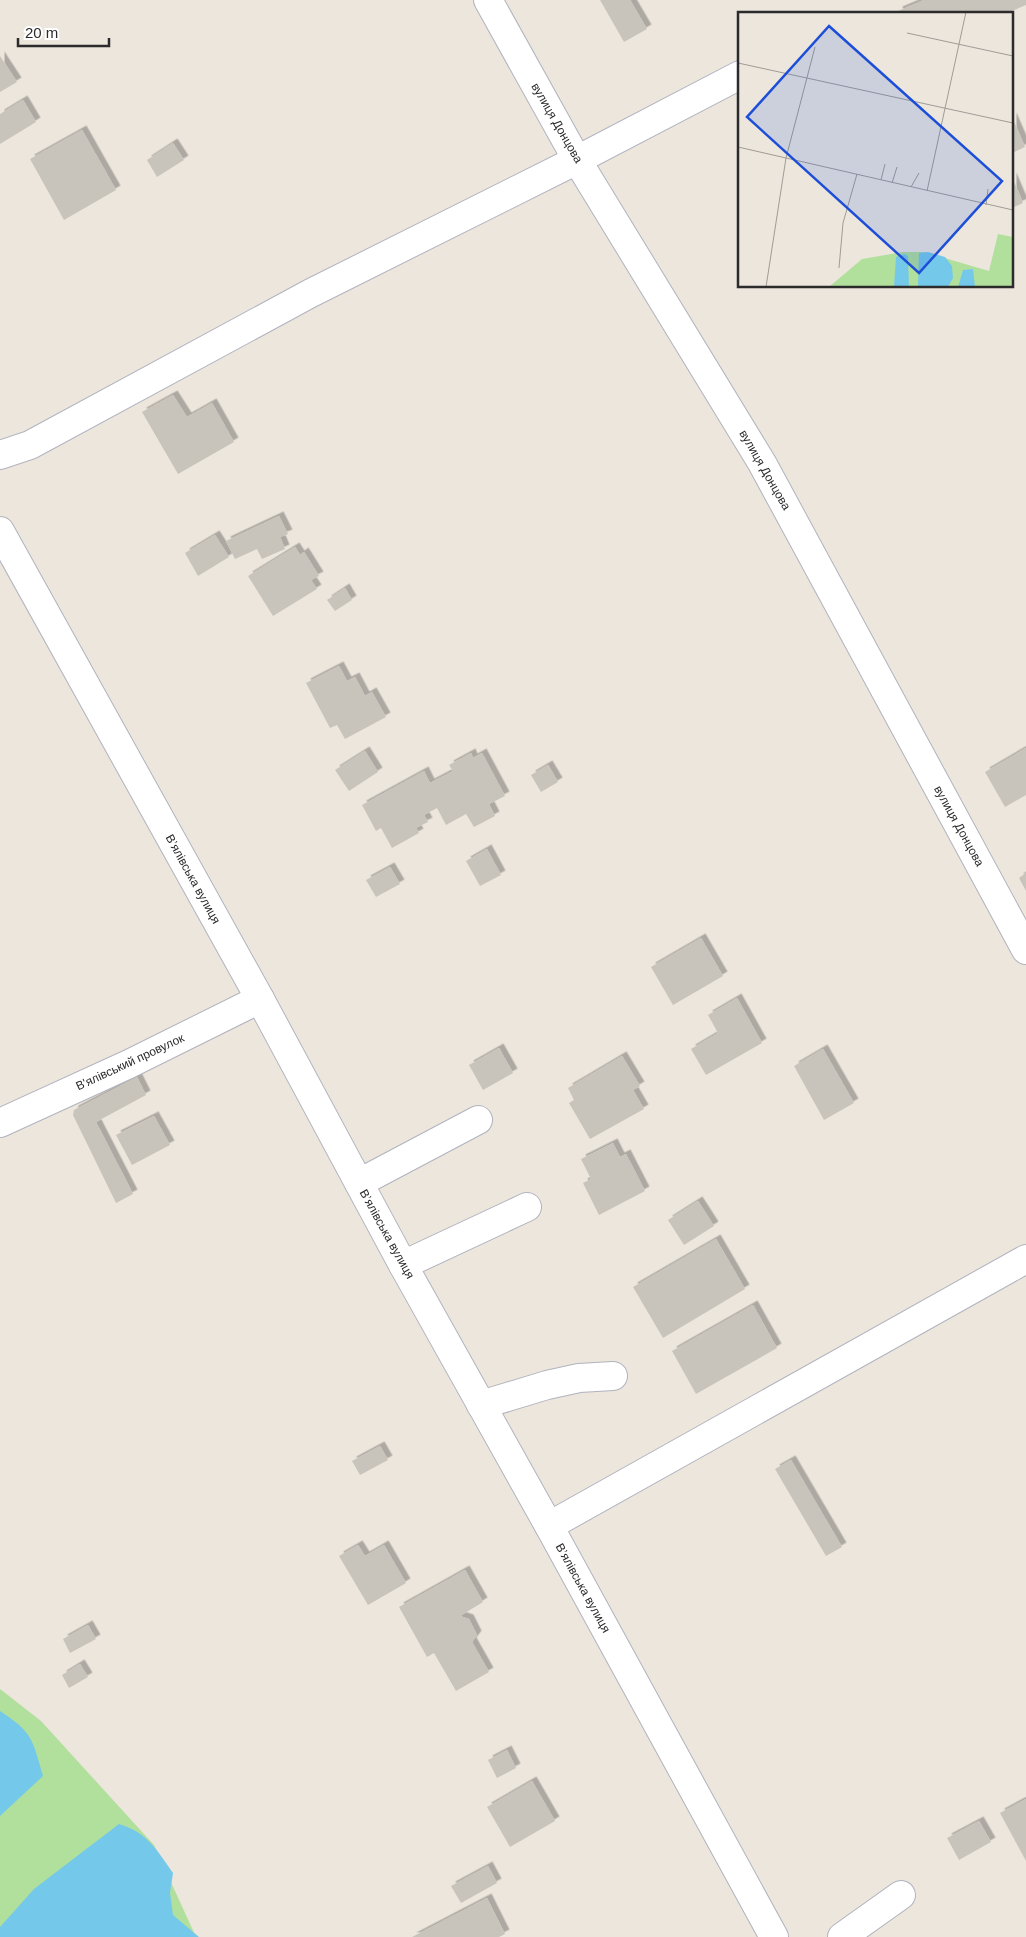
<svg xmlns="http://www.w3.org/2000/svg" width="1026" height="1937" viewBox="0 0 1026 1937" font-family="Helvetica,sans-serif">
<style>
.green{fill:#b1e09c}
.water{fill:#74c8ea}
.building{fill:#c8c4bc;filter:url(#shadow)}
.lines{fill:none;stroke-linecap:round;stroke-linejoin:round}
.minor-casing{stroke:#b1b3be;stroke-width:30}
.minor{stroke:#fff;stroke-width:28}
.labels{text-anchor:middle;stroke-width:5;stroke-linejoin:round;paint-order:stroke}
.street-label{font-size:12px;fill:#2b2b2b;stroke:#fff}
.inset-road{fill:none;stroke:#9f9b96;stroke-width:1}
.view{fill:#1d4ed8;fill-opacity:0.15;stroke:#1d4ed8;stroke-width:2.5}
.inset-edge{fill:none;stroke:#2b2b2b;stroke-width:2.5}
</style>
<defs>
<filter id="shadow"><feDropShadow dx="4.5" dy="-4.5" stdDeviation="0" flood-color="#0004"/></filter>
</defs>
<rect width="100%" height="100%" fill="#ece6dd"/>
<polygon class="green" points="0,1689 41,1721 154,1845 196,1937 0,1937"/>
<g class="water">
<path d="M0,1711C33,1733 32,1738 43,1776L0,1816Z"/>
<path d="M119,1824C148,1833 156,1849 173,1873L170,1893L173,1915L199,1937H0V1927L34,1889Z"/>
</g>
<g class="building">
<polygon points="600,0 630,0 647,29 624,42"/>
<polygon points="924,0 1026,0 1026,5 1005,14 899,14 898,11"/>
<polygon points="0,56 17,82 0,92"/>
<polygon points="23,100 36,122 0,144 0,114"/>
<polygon points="1012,117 1025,147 1012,153"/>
<polygon points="82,130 116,190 64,220 30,159"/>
<polygon points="173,143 184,160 157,177 147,160"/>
<polygon points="1012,177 1023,203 1012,208"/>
<polygon points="173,395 187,417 212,403 234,442 178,474 142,412"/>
<polygon points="279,516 288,534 280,537 285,549 262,559 257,549 235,559 226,541"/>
<polygon points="215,535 229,557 198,576 185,553"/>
<polygon points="295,547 300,555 304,552 319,576 311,580 317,589 273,616 248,576"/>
<polygon points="345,588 352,600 335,611 327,600"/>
<polygon points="339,666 347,681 355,677 365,696 372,692 386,717 345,739 337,725 330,728 306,683"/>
<polygon points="1026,748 1026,795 1005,807 985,772"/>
<polygon points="365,751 378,772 349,791 335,770"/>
<polygon points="471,753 473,758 482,753 505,796 489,804 495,816 474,827 466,814 446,825 437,808 424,815 428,822 416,828 419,833 392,848 381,828 376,831 362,805 424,771 430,783 453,771 449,765"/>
<polygon points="548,765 558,782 541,792 531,775"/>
<polygon points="487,849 501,875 480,886 466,861"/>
<polygon points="390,867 400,884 376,897 366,880"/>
<polygon points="1026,873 1026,891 1019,878"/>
<polygon points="701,938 723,976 673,1005 651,967"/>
<polygon points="737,998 762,1043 706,1075 691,1049 718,1033 708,1015"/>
<polygon points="499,1048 513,1073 483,1090 469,1065"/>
<polygon points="823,1049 854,1103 824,1120 794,1066"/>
<polygon points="622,1056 640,1086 633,1090 644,1109 590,1139 569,1103 574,1100 568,1088"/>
<polygon points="137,1077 146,1095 96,1122 133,1194 116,1203 73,1115 74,1110"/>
<polygon points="154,1116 170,1145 132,1165 116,1135"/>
<polygon points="613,1143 620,1157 626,1154 645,1191 599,1215 583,1183 591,1179 581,1159"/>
<polygon points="698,1201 714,1226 684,1245 668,1220"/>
<polygon points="716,1239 745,1289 663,1338 633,1287"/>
<polygon points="753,1305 777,1348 696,1394 672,1351"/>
<polygon points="380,1446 388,1460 360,1475 352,1461"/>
<polygon points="791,1460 842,1547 826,1556 775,1469"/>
<polygon points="358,1545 365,1556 384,1545 406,1583 368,1605 339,1556"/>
<polygon points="465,1570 483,1602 460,1616 469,1619 477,1635 472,1642 489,1672 456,1691 434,1653 427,1657 399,1607"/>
<polygon points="88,1625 96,1639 70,1653 63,1639"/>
<polygon points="80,1664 88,1677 69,1688 62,1675"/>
<polygon points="507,1750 516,1768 497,1778 488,1760"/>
<polygon points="532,1781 555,1821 510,1847 487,1807"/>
<polygon points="1026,1799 1026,1861 1000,1813"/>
<polygon points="979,1821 991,1842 959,1860 947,1838"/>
<polygon points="488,1866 497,1883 461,1903 451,1886"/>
<polygon points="487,1898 505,1934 499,1937 412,1937"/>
</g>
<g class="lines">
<defs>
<g id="minor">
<polyline points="488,0 577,160 762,463 1026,950"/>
<polyline points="0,455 30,445 311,293 577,160 740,75"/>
<polyline points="0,531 260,999 403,1265 549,1526 774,1937"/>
<polyline points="0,1123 129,1064 260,999"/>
<polyline points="359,1183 478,1120"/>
<polyline points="403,1265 527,1207"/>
<polyline points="481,1405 547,1385 579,1378 613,1376"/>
<polyline points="549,1526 1026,1259"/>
<polyline points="842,1937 901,1895"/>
</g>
</defs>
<use href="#minor" class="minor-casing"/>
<use href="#minor" class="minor"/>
</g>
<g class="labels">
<g class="street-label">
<text transform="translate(557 123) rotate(60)" y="4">вулиця Донцова</text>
<text transform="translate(765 470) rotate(60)" y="4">вулиця Донцова</text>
<text transform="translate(959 826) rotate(61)" y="4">вулиця Донцова</text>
<text transform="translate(193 879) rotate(61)" y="4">В’ялівська вулиця</text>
<text transform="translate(130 1062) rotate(-25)" y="4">В'ялівський провулок</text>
<text transform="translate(387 1234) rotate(61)" y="4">В’ялівська вулиця</text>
<text transform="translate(583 1588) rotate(61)" y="4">В’ялівська вулиця</text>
</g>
</g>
<g transform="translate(738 12)">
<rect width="275" height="275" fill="#ece6dd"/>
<path d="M260,222L275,225V275H91L124,247L165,240H186L251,259Z" fill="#b1e09c"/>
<path d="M190,240L207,245L214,254L215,266L210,275H180L181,241ZM166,242L170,244L171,275H156L158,245ZM235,257L237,275H220L225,258Z" fill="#74c8ea"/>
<path class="inset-road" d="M169,21L275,44M0,51L275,111M0,135L275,198M143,168L147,152M154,171L159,155M173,175L181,161M189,179L228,0M248,193L250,177M101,256L105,211L119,162M28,275L48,146L77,35"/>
<path class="view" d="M91,14L264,169L181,261L9,105Z"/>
<rect width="275" height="275" class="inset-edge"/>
</g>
<path d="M18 38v8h91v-8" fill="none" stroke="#2b2b2b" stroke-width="2.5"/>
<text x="25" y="38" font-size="15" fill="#2b2b2b" stroke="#ffffff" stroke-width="4" paint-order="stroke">20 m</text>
</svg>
